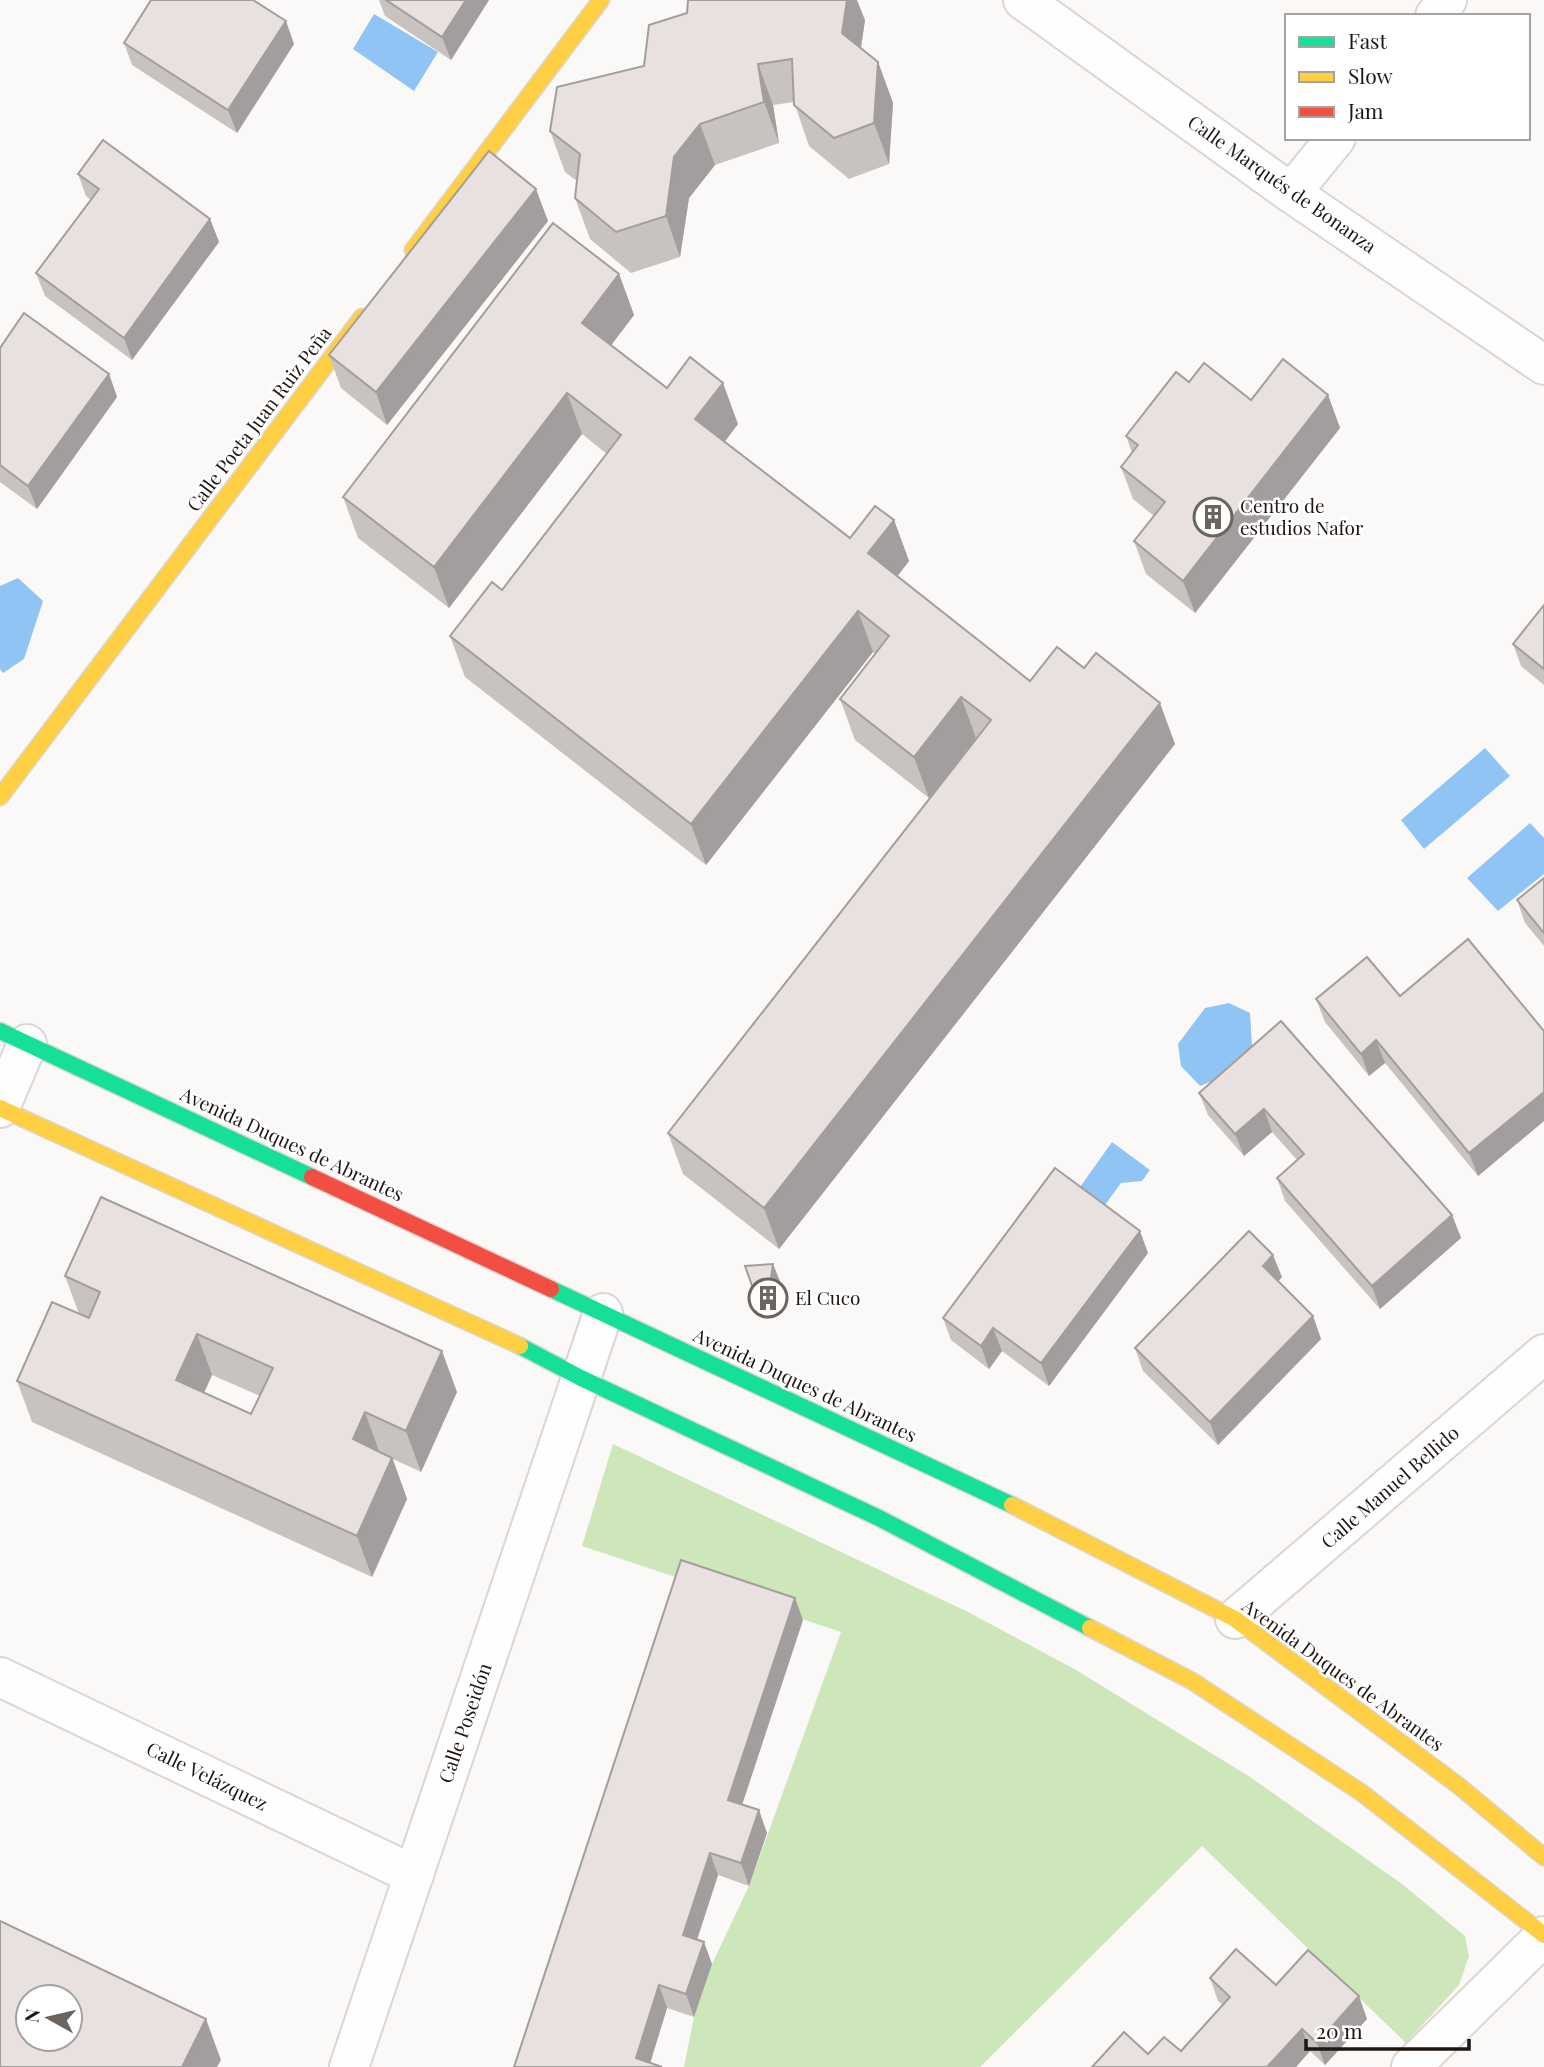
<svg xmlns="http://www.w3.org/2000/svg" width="1544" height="2067" viewBox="0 0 1544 2067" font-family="'Playfair Display',serif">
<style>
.green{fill:#cde6ba}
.water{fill:#90c4f4}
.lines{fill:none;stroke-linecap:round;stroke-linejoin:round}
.street-casing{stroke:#dbd6d2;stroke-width:42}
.fast-casing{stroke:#dbd6d2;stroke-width:19}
.slow-casing{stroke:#dbd6d2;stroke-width:19}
.jam-casing{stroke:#dbd6d2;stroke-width:19}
.street{stroke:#fefefe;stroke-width:38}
.fast{stroke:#16e098;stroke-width:16}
.slow{stroke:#ffcf43;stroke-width:16}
.jam{stroke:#f24e42;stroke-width:16}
.wall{fill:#c8c2c1;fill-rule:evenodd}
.shaded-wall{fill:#a29e9d}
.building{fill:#e8e1e0;stroke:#a29e9d;stroke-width:2;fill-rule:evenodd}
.labels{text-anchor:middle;stroke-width:5;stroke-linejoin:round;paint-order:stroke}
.street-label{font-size:19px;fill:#1e1611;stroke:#fff}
.poi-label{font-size:19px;fill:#1e1611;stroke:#fff;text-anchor:start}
</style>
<rect width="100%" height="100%" fill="#fbf9f7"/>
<polygon class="green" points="613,1444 968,1612 1076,1670 1250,1777 1402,1884 1465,1936 1469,1956 1459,1985 1406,2043 1202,1846 980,2067 684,2067 694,2017 712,1964 749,1886 841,1632 582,1546"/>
<g class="water">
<polygon points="374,14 438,52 414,91 353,49"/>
<polygon points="18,578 43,601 24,659 3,673 0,669 0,586"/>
<polygon points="1485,748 1510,776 1424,849 1401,820"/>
<polygon points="1530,823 1544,838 1544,874 1498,911 1467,878"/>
<polygon points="1229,1003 1250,1013 1252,1046 1227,1075 1200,1086 1181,1066 1178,1044 1205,1008"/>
<polygon points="1112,1142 1150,1170 1142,1181 1121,1183 1105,1205 1080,1187"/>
</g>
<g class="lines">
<defs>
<g id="street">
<polyline points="1023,0 1291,193 1544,365"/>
<polyline points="1435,16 1447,0"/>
<polyline points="1291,193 1336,138"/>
<polyline points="0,1108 27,1044"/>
<polyline points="1235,1619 1544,1354"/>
<polyline points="0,1677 414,1875"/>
<polyline points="349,2067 603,1313"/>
<polyline points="1411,2067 1544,1936"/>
</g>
<g id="fast">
<polyline points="0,1031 312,1177"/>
<polyline points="551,1289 1012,1505"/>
<polyline points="520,1346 581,1378 879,1518 1090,1628"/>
</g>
<g id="slow">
<polyline points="413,250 601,0"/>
<polyline points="0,797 362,317"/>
<polyline points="0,1108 520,1346"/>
<polyline points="1012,1505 1235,1619 1459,1786 1544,1857"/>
<polyline points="1090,1628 1192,1681 1362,1793 1544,1935"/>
</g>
<polyline id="jam" points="312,1177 551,1289"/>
</defs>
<use href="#street" class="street-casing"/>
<use href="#fast" class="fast-casing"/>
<use href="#slow" class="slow-casing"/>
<use href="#jam" class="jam-casing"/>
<use href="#street" class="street"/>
<use href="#fast" class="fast"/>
<use href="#slow" class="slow"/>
<use href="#jam" class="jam"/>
</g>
<g class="wall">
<polygon points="379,0 489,0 451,60 385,16"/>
<polygon points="865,20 861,48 878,62 893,103 889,164 849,179 809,146 794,102 773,105 779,143 715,165 689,198 680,257 631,273 590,239 575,198 577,181 565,172 550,131"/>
<polygon points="124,43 294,44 237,133 132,65"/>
<polygon points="78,174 210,219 219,242 132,360 45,296 36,273 91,200 86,196"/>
<polygon points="548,221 387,425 341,388 329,355"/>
<polygon points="619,274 634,315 611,345 667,388 738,424 725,442 850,538 894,520 909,561 897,576 1030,681 1175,744 779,1249 683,1174 668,1133 977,739 976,738 929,798 855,740 840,699 875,654 873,652 706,865 465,677 450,636 502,590 607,454 582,434 449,608 358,538 343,497"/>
<polygon points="0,348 109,374 117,397 37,509 0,482"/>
<polygon points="1189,382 1251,400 1328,395 1340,428 1195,613 1146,574 1134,541 1154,516 1133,499 1121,467 1132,453 1126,436"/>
<polygon points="1544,605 1544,685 1521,666 1513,644"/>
<polygon points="1544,878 1544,946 1525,923 1517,900"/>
<polygon points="1400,996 1544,1031 1544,1121 1478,1176 1385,1063 1369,1076 1325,1022 1316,999"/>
<polygon points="1281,1021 1452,1215 1461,1238 1380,1309 1285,1201 1277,1178 1297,1160 1272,1132 1244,1156 1208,1115 1199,1093"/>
<polygon points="1148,1253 1049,1386 1002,1351 989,1369 951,1340 943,1318"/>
<polygon points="745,1266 782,1286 779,1307 762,1314"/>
<path d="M65,1276L457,1392L421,1472L393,1459L407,1499L372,1577L32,1422L17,1381L79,1314ZM212,1375L260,1396L251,1414L204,1393Z"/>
<polygon points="1282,1277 1278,1281 1313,1316 1321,1339 1218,1445 1143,1371 1135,1348"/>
<polygon points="803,1620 742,1805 767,1833 749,1886 718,1875 697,1940 712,1964 694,2017 667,2008 650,2063 514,2067"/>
<polygon points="1210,1978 1276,1985 1367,2019 1325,2065 1310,2051 1296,2067 1092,2067 1148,2054 1181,2051 1223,2005 1218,2001"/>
</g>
<g class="shaded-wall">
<polygon points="466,0 489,0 451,60 442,37"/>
<polygon points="847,0 857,0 865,20 857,74 842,33"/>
<polygon points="286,21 294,44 237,133 228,110"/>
<polygon points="878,62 893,103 889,164 874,123"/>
<polygon points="758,64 773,105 779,143 764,102"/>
<polygon points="700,124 715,165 689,198 680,257 666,216 674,157"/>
<polygon points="536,189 548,221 387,425 376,392"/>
<polygon points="210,219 219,242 132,360 124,338"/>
<polygon points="619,274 634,315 597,364 582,323"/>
<polygon points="109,374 117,397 37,509 28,486"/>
<polygon points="723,383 738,424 710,460 695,419"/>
<polygon points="567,393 582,434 449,608 434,567"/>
<polygon points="1328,395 1340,428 1195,613 1183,581"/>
<polygon points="894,520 909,561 883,595 868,553"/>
<polygon points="858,611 873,652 706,865 691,824"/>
<polygon points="961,697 976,738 929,798 914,757"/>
<polygon points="1160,703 1175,744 779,1249 764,1208"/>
<polygon points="1376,1040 1385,1063 1369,1076 1361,1054"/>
<polygon points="1544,1092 1544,1121 1478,1176 1469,1153"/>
<polygon points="1264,1109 1272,1132 1244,1156 1235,1134"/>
<polygon points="1452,1215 1461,1238 1380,1309 1372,1286"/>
<polygon points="1140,1231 1148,1253 1049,1386 1041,1363"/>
<polygon points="1273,1255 1282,1277 1271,1289 1263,1266"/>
<polygon points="773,1264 782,1286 779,1307 770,1285"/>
<polygon points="1313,1316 1321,1339 1218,1445 1210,1422"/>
<polygon points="993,1328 1002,1351 989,1369 981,1346"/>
<polygon points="197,1334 212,1375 191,1421 176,1380"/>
<polygon points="442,1351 457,1392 421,1472 406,1431"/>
<polygon points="365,1412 380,1454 353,1439"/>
<polygon points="392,1458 407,1499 372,1577 357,1536"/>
<polygon points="795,1598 803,1620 736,1823 728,1800"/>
<polygon points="759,1810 767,1833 749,1886 741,1863"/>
<polygon points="710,1853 718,1875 691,1958 683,1935"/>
<polygon points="704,1942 712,1964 694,2017 686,1994"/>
<polygon points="659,1985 667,2008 649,2067 636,2058"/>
<polygon points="1359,1996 1367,2019 1325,2065 1317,2043"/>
<polygon points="206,2019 221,2060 217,2067 182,2067"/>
<polygon points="1302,2029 1310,2051 1296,2067 1267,2067"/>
</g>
<g class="building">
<polygon points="151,0 253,0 286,21 228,110 124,43"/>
<polygon points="386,0 466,0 442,37"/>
<polygon points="688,0 847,0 842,33 878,62 874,123 834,138 794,105 792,59 758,64 764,102 700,124 674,157 666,216 616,232 575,198 580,154 550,131 557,87 644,66 649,25 687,13"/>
<polygon points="103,140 210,219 124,338 36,273 99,189 78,174"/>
<polygon points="489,151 536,189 376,392 329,355"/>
<polygon points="553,223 619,274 582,323 667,388 690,357 723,383 695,419 850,538 875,506 894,520 868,553 1030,681 1057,647 1084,668 1096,653 1160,703 764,1208 668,1133 991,720 961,697 914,757 840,699 889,636 858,611 691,824 450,636 492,582 502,590 621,435 567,393 434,567 343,497"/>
<polygon points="24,313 109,374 28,486 0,465 0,348"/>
<polygon points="1283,359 1328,395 1183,581 1134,541 1165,502 1121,467 1138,445 1126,436 1176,372 1189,382 1204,363 1251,400"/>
<polygon points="1544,605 1544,669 1513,644"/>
<polygon points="1544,878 1544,933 1517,900"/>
<polygon points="1468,939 1544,1031 1544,1092 1469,1153 1376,1040 1361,1054 1316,999 1367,957 1400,996"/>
<polygon points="1281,1021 1452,1215 1372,1286 1277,1178 1304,1154 1264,1109 1235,1134 1199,1093"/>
<polygon points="1055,1168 1140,1231 1041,1363 993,1328 981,1346 943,1318"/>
<path d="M101,1197L442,1351L406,1431L365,1412L353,1439L392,1458L357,1536L17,1381L52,1302L89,1318L100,1292L65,1276ZM197,1334L273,1368L251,1414L176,1380Z"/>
<polygon points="1249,1231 1273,1255 1263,1266 1313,1316 1210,1422 1135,1348"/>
<polygon points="773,1264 770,1285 754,1291 745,1266"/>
<polygon points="681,1560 795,1598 728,1800 759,1810 741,1863 710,1853 683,1935 704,1942 686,1994 659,1985 636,2058 662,2067 514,2067"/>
<path d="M0,1921L206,2019L182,2067H0ZM28,1997H70V2039H28Z"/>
<polygon points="1236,1949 1276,1985 1308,1950 1359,1996 1317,2043 1302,2029 1267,2067 1092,2067 1124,2032 1148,2054 1164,2037 1181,2051 1230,1997 1210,1978"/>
</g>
<defs>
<symbol id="building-ring" viewBox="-11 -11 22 22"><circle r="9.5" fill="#fff" stroke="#6b6562" stroke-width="1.5"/><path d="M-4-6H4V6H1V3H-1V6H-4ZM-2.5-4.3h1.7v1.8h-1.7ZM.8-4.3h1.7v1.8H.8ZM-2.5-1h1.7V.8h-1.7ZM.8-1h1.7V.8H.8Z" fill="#6b6562"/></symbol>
</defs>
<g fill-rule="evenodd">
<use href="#building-ring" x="1191" y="495" width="44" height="44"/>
<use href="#building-ring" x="746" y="1276" width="44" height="44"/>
</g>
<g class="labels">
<g class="street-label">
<text transform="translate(1282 184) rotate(35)" y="7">Calle Marqués de Bonanza</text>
<text transform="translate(259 419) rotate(-53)" y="7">Calle Poeta Juan Ruiz Peña</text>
<text transform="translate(292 1144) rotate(25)" y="7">Avenida Duques de Abrantes</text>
<text transform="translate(805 1385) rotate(25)" y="7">Avenida Duques de Abrantes</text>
<text transform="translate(1390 1487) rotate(-41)" y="7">Calle Manuel Bellido</text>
<text transform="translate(1343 1675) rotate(36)" y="7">Avenida Duques de Abrantes</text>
<text transform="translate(465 1723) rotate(-71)" y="7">Calle Poseidón</text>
<text transform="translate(207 1776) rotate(26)" y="7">Calle Velázquez</text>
</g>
<g class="poi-label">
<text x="1240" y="513">Centro de<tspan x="1240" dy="22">estudios Nafor</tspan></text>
<text x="795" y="1305">El Cuco</text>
</g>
</g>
<rect x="1285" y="14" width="245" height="126" fill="#ffffff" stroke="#a5a2a0" stroke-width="2"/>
<rect x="1299" y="37" width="35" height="10" fill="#16e098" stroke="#a5a2a0" stroke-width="2"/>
<text x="1348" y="49" font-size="21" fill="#1e1611">Fast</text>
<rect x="1299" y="72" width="35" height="10" fill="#ffcf43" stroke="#a5a2a0" stroke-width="2"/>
<text x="1348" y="84" font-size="21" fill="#1e1611">Slow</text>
<rect x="1299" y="107" width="35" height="10" fill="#f24e42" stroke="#a5a2a0" stroke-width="2"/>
<text x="1348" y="119" font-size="21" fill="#1e1611">Jam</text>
<g transform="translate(49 2018) rotate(278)"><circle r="33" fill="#ffffff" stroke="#a5a2a0" stroke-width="2"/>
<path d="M0-5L12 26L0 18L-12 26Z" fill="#6b6562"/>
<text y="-10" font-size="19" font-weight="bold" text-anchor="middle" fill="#1e1611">N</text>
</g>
<path d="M1306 2039v10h163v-10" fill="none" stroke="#1e1611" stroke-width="3.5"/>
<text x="1316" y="2039" font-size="21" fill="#1e1611" stroke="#ffffff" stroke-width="5" paint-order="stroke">20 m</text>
</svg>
